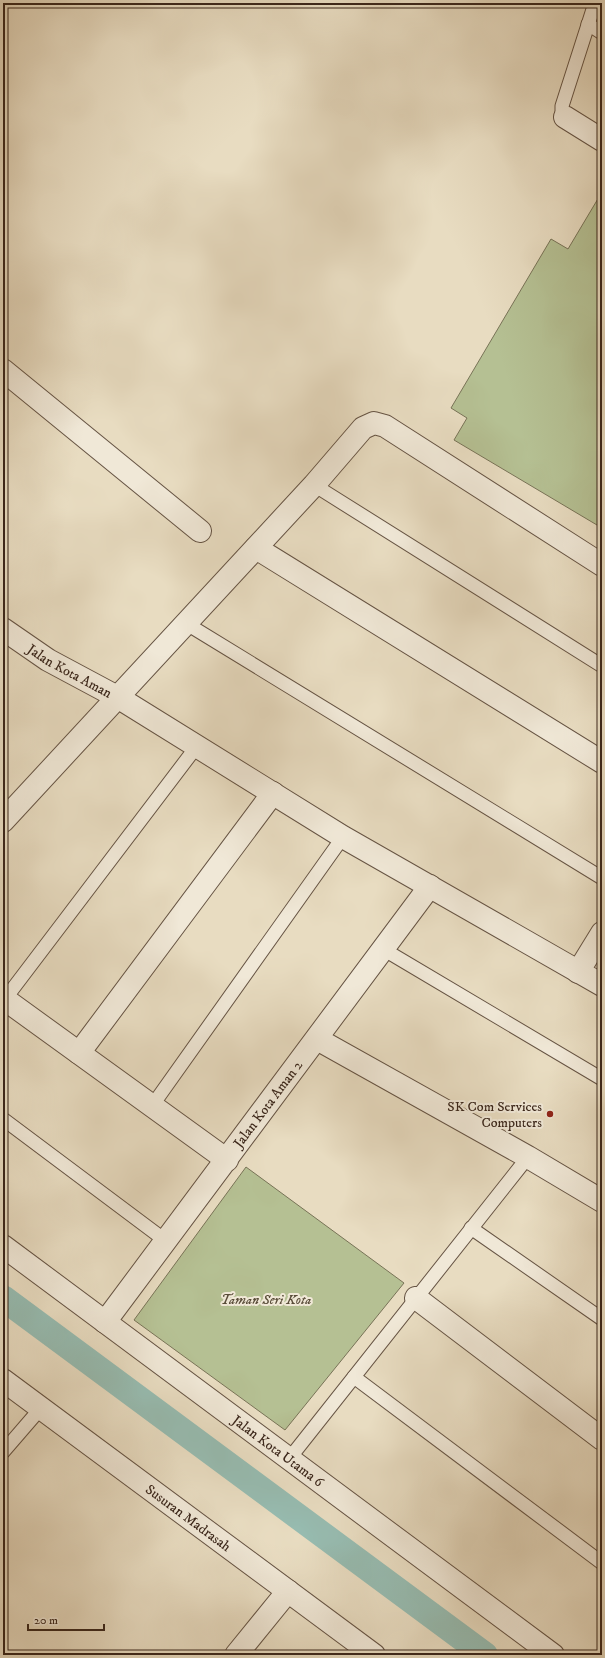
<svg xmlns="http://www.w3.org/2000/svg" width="605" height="1658" viewBox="0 0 605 1658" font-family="'IM FELL DW Pica',serif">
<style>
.green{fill:#b5c093;stroke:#787357}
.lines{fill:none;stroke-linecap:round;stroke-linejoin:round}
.canal{stroke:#97bcb1;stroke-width:26}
.lane-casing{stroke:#665444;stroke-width:15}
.street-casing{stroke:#665444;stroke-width:24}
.lane{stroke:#f0e8d7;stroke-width:13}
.street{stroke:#f0e8d7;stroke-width:22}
.poi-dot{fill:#8f2418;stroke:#f0e8d7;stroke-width:1.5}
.labels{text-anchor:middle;stroke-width:4;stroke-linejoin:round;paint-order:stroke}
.street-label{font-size:14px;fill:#3a261b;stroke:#f0e8d7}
.poi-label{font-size:14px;fill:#3a261b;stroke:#f0e8d7;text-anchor:end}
.park-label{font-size:14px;font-style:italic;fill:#594c39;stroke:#f0e8d7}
</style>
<rect width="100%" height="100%" fill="#e8dcc1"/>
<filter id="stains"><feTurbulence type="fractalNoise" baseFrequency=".005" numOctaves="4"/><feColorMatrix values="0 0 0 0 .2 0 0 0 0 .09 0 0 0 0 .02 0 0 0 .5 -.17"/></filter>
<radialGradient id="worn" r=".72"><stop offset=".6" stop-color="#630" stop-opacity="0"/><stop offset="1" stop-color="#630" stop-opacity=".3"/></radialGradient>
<g class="green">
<polygon points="602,192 602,528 454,440 467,418 451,408 551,239 568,249"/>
<polygon points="246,1167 404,1283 285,1430 134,1320"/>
</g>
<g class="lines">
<polyline class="canal" points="3,1298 485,1655"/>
<defs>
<g id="lane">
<polyline points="588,24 602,33"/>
<polyline points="565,117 562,112 562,106 595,3"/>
<polyline points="314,485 602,666"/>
<polyline points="187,624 602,878"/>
<polyline points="383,949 602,1079"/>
<polyline points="5,999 197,746"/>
<polyline points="152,1106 343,837"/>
<polyline points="3,1119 166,1241"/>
<polyline points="471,1228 602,1319"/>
<polyline points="354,1377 602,1563"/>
<polyline points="3,1452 41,1408"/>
<polyline points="289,1459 528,1157"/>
</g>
<g id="street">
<polyline points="565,117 602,140"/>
<polyline points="3,370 200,531"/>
<polyline points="256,548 602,762"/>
<path id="s1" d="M3,629L48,660L119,698L343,837L602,985"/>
<polyline points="3,821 314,485 363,428 374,423 385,426 602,565"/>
<polyline points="578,972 602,933"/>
<polyline points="3,998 227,1160"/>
<polyline points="317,1039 528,1157 602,1201"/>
<polyline points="79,1053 273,793"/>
<path id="s2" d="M3,1246L553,1655"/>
<polyline points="416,1298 602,1439"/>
<path id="s3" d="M105,1322L430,886"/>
<path id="s4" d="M3,1380L374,1655"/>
<polyline points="236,1655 288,1591"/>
</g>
</defs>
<use href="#lane" class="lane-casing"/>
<use href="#street" class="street-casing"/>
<use href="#lane" class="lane"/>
<use href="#street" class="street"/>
</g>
<circle class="poi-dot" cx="550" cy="1114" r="4"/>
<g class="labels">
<g class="street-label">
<text dy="5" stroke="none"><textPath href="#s1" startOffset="79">Jalan Kota Aman</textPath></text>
<text dy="5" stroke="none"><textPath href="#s3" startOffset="272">Jalan Kota Aman 2</textPath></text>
<text dy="5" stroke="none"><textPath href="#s2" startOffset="343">Jalan Kota Utama 6</textPath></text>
<text dy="5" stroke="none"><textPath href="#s4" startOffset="231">Susuran Madrasah</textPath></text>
</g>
<g class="poi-label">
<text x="542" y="1111">SK Com Services<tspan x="542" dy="16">Computers</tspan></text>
</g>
<g class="park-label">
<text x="266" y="1304">Taman Seri Kota</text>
</g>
</g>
<rect width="605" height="1658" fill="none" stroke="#e8dcc1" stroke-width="16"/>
<rect x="4" y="4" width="597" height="1650" fill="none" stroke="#3a261b" stroke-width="2"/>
<rect x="8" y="8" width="589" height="1642" fill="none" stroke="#3a261b"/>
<path d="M28 1624v6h76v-6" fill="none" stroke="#3a261b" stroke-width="2"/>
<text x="34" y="1624" font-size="12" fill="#3a261b" stroke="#f0e8d7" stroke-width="3" paint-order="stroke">20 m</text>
<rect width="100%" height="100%" filter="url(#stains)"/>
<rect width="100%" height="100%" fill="url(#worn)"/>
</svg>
